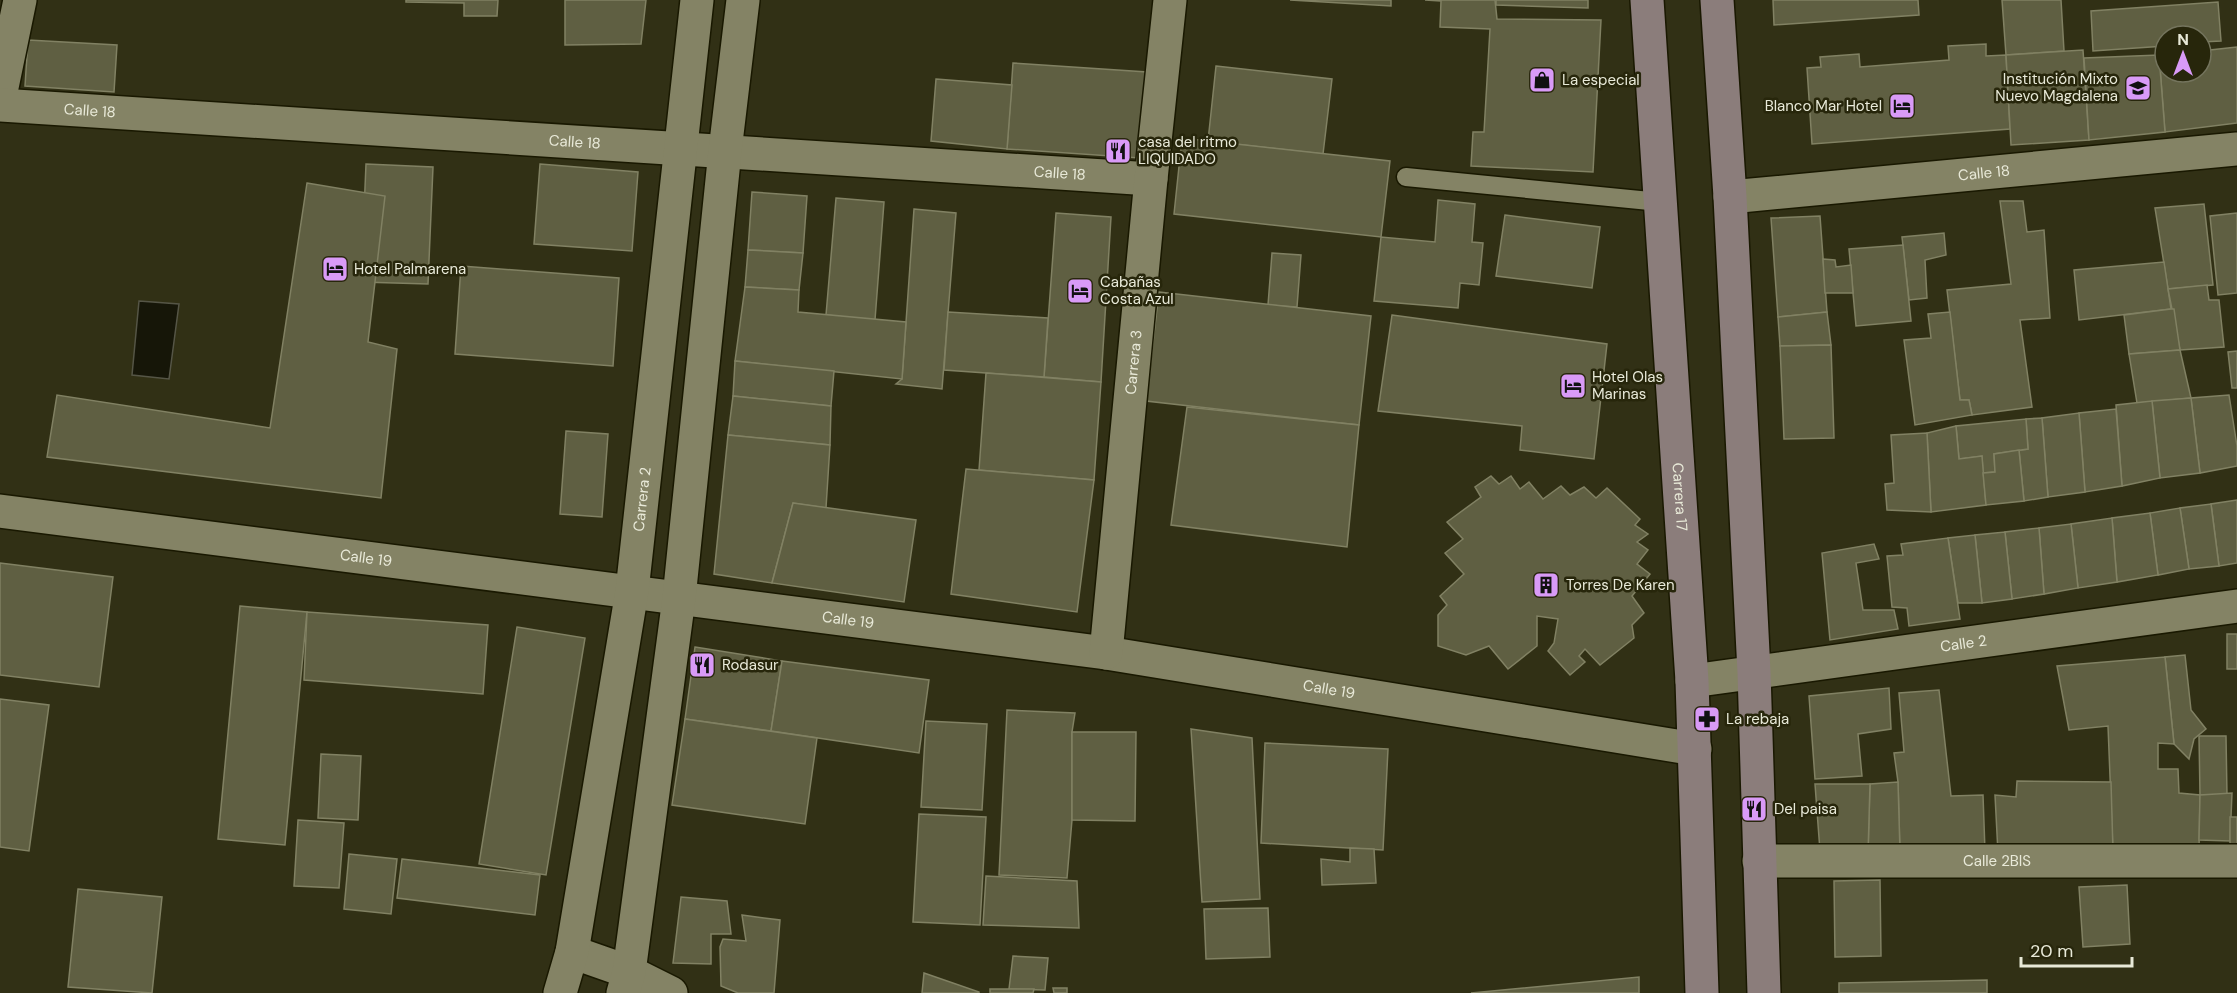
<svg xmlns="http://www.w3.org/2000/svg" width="2237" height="993" viewBox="0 0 2237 993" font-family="'DM Sans',sans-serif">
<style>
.water{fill:#161608;stroke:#555546;stroke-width:1.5}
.building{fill:#5f5f42;stroke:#818163;stroke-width:1.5}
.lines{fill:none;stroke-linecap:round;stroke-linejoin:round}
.service-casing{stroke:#191800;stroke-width:21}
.minor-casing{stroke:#191800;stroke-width:36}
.tertiary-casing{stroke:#191800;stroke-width:36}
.secondary-casing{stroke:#191800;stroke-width:36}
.service{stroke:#848365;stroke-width:18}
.minor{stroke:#848365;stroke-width:33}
.tertiary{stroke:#848365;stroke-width:33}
.secondary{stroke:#8b7d7b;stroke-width:33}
.labels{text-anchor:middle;stroke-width:5;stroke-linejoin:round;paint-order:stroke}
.poi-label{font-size:15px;fill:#e8e9d8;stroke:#27260b;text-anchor:start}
.street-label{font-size:15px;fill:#e8e9d8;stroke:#27260b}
</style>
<rect width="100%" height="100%" fill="#313015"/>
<polygon class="water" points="139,301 179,304 169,379 132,375"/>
<g class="building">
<polygon points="406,0 498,0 497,16 464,16 464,3 406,2"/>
<polygon points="565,0 646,0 641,44 565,45"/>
<polygon points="1290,0 1391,0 1391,6"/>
<polygon points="1425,0 1495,0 1497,19 1601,20 1593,172 1471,166 1473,132 1484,132 1490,29 1440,27 1441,1"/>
<polygon points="1496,0 1588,0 1588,8 1496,5"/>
<polygon points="1773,0 1918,0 1919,15 1774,25"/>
<polygon points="2002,0 2061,0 2064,51 2006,55"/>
<polygon points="2218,2 2221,41 2201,42 2201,36 2165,36 2165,46 2093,51 2091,11"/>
<polygon points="28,40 117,45 114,92 25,86"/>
<polygon points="1986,44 1986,56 2006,55 2010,129 1812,144 1807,68 1821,67 1820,57 1859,54 1860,67 1949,60 1948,46"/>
<polygon points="2237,47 2237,123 2165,132 2159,55 2165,54 2165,72 2201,72 2201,51"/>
<polygon points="2083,50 2089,140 2011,145 2006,55"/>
<polygon points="2159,55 2165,132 2089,140 2084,58"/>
<polygon points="1013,63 1147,72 1140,158 1007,149"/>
<polygon points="1216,66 1332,79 1323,154 1208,141"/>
<polygon points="936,79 1012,85 1007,149 931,141"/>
<polygon points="1182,138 1390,161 1381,237 1174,214"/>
<polygon points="366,164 433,167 428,284 361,282"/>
<polygon points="540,164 638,172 632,251 534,244"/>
<polygon points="307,183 385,196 368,342 397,349 381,498 47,457 57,395 270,428"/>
<polygon points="752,192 807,196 803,253 748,250"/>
<polygon points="836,198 884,202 875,320 826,315"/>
<polygon points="1438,200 1475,204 1472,242 1483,243 1479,285 1460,283 1458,308 1374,301 1381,237 1435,242"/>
<polygon points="2000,201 2023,201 2027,232 2044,230 2050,318 2020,320 2032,407 1972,415 1969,400 1960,400 1947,290 2011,284"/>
<polygon points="2204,204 2213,285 2168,289 2155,208"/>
<polygon points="914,209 956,213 942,389 896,384 902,379"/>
<polygon points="1056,213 1111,217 1101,382 1044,377"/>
<polygon points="2237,213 2237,293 2218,295 2210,216"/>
<polygon points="1505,215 1600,227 1592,288 1496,276"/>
<polygon points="1820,216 1827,312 1778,317 1771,218"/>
<polygon points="1944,233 1946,255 1925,260 1927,298 1909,300 1902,237"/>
<polygon points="1903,245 1911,321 1856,326 1849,249"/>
<polygon points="748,250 803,253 799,290 745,287"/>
<polygon points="1272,253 1301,255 1297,307 1268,305"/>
<polygon points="1823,259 1835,260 1836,267 1851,265 1853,293 1825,293"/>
<polygon points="2164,262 2171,309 2079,320 2074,270"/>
<polygon points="461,266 619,278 613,366 455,354"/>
<polygon points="2207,285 2209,300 2219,300 2224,347 2180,350 2168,289"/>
<polygon points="745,287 799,290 798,312 906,322 902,379 735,361"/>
<polygon points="1159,292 1371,316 1359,425 1146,401"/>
<polygon points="2171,309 2174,309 2180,350 2129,354 2124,315"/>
<polygon points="948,312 1048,318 1044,377 944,370"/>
<polygon points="1827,312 1831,345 1780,346 1778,317"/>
<polygon points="1950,312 1960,400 1969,400 1972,415 1915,425 1904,340 1931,338 1928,314"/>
<polygon points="1392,315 1607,344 1594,459 1520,450 1522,426 1378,411"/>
<polygon points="1831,345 1834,438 1784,439 1780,346"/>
<polygon points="2180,350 2191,398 2137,403 2129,354"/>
<polygon points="2237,351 2237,388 2232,388 2228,352"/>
<polygon points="735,361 834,371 831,406 733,396"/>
<polygon points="986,373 1101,382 1094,480 979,470"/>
<polygon points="2229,395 2237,446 2237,466 2200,473 2191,398"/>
<polygon points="733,396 831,406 830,445 728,435"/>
<polygon points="2191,398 2200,473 2160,478 2152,401"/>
<polygon points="2152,401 2160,478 2122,486 2116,405"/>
<polygon points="1187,407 1359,425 1347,547 1171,525"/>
<polygon points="2116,409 2122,486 2085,492 2079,413"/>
<polygon points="2079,413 2085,492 2048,497 2042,418"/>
<polygon points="2042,418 2048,497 2024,501 2019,450 2028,449 2026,419"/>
<polygon points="2026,419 2028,449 1994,454 1995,472 1983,473 1982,456 1959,459 1956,426"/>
<polygon points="1956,426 1959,459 1982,456 1986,505 1931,512 1927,433"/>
<polygon points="566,431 608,434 602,517 560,514"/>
<polygon points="1927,433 1931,512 1887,510 1885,484 1894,483 1891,435"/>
<polygon points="728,435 830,445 826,508 793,503 772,583 714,574"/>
<polygon points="2019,450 2024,501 1986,505 1983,473 1995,472 1994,454"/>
<polygon points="966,469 1094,480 1077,612 951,594"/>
<polygon points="1491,476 1499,484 1511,476 1520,489 1529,482 1543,499 1561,486 1570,495 1584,487 1596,498 1607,488 1640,519 1635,525 1648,534 1637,542 1648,550 1637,564 1650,574 1632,596 1644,613 1632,625 1634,638 1600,665 1585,649 1579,656 1585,662 1570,675 1548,651 1554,643 1558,619 1537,616 1537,646 1508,669 1489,646 1466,655 1438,646 1438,615 1447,605 1440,596 1464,574 1445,553 1463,539 1447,522 1481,497 1475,487"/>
<polygon points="2237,500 2237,563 2219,566 2211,504"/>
<polygon points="793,503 916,520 904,602 772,583"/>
<polygon points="2211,504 2219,566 2189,569 2180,508"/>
<polygon points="2180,508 2189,569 2158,575 2150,513"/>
<polygon points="2150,513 2158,575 2117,582 2112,518"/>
<polygon points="2112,518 2117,582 2078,588 2071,524"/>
<polygon points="2071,524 2078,588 2044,594 2039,528"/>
<polygon points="2039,528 2044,594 2012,599 2005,532"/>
<polygon points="2005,532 2012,599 1982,603 1975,535"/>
<polygon points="1975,535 1982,603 1958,603 1948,538"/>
<polygon points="1948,538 1960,619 1909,626 1907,608 1892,607 1887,556 1903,555 1901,544"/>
<polygon points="1874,544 1879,559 1856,563 1863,610 1894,610 1898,629 1830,640 1822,553"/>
<polygon points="0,563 113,577 99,687 0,675"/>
<polygon points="240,606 307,612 285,845 218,839"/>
<polygon points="307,612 488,625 483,694 304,680"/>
<polygon points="517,627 585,638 546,875 479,864"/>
<rect x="2227" y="634" width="10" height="35"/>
<polygon points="695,647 782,661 771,731 685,719"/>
<polygon points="2185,655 2191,710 2206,729 2194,739 2189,759 2174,744 2165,657"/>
<polygon points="2165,657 2174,744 2158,743 2158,769 2178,769 2179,793 2200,795 2199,850 2113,852 2108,726 2069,730 2057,666"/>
<polygon points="782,661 929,680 919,753 771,731"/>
<polygon points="1889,688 1891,729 1858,734 1862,776 1815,779 1809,696"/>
<polygon points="1939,690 1951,796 1983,795 1985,851 1900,852 1898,782 1894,753 1904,752 1899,693"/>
<polygon points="0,699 49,705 29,851 0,847"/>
<polygon points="1007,710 1075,713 1072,732 1072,820 1067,878 999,875"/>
<polygon points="685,719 817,738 805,824 672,805"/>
<polygon points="926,721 987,724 982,810 921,807"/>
<polygon points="1191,729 1252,738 1260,899 1202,902"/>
<polygon points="1072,732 1136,732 1135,821 1072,820"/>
<polygon points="2199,736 2226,736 2227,795 2200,795"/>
<polygon points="1265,743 1388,749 1383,850 1261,843"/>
<polygon points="321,754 361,756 358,820 318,818"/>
<polygon points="2017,781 2111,782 2113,852 1998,853 1995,795 2016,797"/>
<polygon points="1898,782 1900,852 1868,854 1870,784"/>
<polygon points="1815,784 1870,784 1868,854 1820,851"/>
<polygon points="2232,793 2230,841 2199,840 2200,795"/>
<polygon points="919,814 986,817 980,925 913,922"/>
<rect x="2230" y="817" width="7" height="30"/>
<polygon points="298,820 344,823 339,888 294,886"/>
<polygon points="1350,848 1374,849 1376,883 1322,885 1321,859 1350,862"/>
<polygon points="349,854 397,859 391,914 344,909"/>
<polygon points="402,859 540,875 535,915 397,898"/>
<polygon points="986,876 1077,881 1079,928 983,925"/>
<polygon points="1880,880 1881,956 1835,957 1834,881"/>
<polygon points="2127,885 2130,944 2083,947 2079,887"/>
<polygon points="78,889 162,897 152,993 68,987"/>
<polygon points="681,897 727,901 731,934 711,934 711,964 673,963"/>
<polygon points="1268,908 1270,957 1206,959 1204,909"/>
<polygon points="742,915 780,920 774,993 738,993 721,986 720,947 723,939 746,941"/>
<polygon points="1013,956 1048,958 1045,990 1009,989"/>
<polygon points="924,973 979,992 979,993 922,993"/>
<polygon points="1639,977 1639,993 1471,993"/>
<polygon points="1987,980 1987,993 1839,993 1839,983"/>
<polygon points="1053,988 1067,988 1067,993 1054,993"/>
<polygon points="990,989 1034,989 1033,993 990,993"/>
</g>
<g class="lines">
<defs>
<polyline id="service" points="1406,177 1660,202"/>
<g id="minor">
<polyline points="0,97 20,0"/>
<path id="s1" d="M0,105L1151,179"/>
<path id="s2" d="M1730,197L2237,149"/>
<path id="s3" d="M0,511L1106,653L1695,749"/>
<path id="s4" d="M1106,653L1151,179L1170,0"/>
<path id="s5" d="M1692,681L2237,606"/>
<path id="s6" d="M1759,861H2237"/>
<polyline points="572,952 629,972 671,993"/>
</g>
<g id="tertiary">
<path id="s7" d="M560,993L572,952L632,591L697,0"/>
<polyline points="623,993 629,972 679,598 725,151 743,0"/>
</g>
<g id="secondary">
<path id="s8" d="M1647,0L1692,681L1702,993"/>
<polyline points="1717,0 1730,197 1754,672 1764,993"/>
</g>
</defs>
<use href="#service" class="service-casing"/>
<use href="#minor" class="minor-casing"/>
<use href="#tertiary" class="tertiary-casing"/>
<use href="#secondary" class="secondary-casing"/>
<use href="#service" class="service"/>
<use href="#minor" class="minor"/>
<use href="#tertiary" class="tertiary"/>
<use href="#secondary" class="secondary"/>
</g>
<defs>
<symbol id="shop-square" viewBox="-11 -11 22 22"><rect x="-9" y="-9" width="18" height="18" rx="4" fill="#d99af7" stroke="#27260b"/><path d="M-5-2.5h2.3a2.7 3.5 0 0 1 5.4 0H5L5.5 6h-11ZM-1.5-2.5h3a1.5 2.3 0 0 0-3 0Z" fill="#111"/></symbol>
<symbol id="school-square" viewBox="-11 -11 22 22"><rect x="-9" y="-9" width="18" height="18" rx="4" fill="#d99af7" stroke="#27260b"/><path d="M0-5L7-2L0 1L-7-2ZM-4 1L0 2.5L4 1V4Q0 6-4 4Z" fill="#111"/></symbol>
<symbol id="hotel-square" viewBox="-11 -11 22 22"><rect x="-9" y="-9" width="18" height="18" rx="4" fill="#d99af7" stroke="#27260b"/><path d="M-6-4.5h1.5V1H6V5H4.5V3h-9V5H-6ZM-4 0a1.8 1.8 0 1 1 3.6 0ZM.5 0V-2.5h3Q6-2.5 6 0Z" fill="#111"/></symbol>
<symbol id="restaurant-square" viewBox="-11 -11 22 22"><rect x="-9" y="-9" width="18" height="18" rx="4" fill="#d99af7" stroke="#27260b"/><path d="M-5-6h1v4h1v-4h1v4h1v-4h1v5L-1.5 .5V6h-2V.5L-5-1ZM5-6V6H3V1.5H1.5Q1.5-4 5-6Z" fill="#111"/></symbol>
<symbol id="building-square" viewBox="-11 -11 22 22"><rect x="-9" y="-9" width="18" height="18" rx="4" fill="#d99af7" stroke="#27260b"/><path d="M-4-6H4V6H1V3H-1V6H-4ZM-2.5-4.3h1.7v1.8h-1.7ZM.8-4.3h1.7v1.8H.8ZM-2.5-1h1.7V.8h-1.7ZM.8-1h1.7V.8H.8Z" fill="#111"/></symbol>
<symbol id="pharmacy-square" viewBox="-11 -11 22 22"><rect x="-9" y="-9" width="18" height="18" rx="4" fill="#d99af7" stroke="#27260b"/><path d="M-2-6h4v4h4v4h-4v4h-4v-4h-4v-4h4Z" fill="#111"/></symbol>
</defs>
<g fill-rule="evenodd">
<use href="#shop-square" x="1527" y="65" width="30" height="30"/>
<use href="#school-square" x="2123" y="73" width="30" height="30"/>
<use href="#hotel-square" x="1887" y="91" width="30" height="30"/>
<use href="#restaurant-square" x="1103" y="136" width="30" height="30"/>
<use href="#hotel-square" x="320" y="254" width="30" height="30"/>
<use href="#hotel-square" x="1065" y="276" width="30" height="30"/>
<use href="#hotel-square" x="1558" y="371" width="30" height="30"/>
<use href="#building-square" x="1531" y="570" width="30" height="30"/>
<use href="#restaurant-square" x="687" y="650" width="30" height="30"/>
<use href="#pharmacy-square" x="1692" y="704" width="30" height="30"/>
<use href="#restaurant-square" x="1739" y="794" width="30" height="30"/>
</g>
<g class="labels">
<g class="poi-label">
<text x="2118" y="84" text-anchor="end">Institución Mixto<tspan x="2118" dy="17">Nuevo Magdalena</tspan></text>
<text x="1562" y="85">La especial</text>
<text x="1882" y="111" text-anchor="end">Blanco Mar Hotel</text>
<text x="1138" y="147">casa del ritmo<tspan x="1138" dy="17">LIQUIDADO</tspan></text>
<text x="354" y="274">Hotel Palmarena</text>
<text x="1100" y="287">Cabañas<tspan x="1100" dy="17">Costa Azul</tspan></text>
<text x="1592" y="382">Hotel Olas<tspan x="1592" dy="17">Marinas</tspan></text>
<text x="1566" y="590">Torres De Karen</text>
<text x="722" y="670">Rodasur</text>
<text x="1726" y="724">La rebaja</text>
<text x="1774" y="814">Del paisa</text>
</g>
<g class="street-label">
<text dy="5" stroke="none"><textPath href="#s1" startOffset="90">Calle 18</textPath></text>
<text dy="5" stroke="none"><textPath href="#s1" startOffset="576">Calle 18</textPath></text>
<text dy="5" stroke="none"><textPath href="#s1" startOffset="1062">Calle 18</textPath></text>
<text dy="5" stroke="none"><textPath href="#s2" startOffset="255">Calle 18</textPath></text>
<text dy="5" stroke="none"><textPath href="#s4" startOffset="292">Carrera 3</textPath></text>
<text dy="5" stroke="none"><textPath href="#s8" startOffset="498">Carrera 17</textPath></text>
<text dy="5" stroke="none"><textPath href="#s7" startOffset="501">Carrera 2</textPath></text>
<text dy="5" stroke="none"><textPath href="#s3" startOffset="369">Calle 19</textPath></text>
<text dy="5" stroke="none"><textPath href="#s3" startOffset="855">Calle 19</textPath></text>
<text dy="5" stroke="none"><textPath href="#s5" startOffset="274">Calle 2</textPath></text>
<text dy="5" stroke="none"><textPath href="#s3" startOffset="1341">Calle 19</textPath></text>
<text dy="5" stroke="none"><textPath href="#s6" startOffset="238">Calle 2BIS</textPath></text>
</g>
</g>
<g transform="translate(2183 54)"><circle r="28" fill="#27260b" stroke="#74745d" stroke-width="1.5"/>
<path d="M0-4.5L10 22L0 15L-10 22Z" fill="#d99af7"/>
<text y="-9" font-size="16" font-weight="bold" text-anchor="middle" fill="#e8e9d8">N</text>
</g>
<path d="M2021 957v9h111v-9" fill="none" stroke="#e8e9d8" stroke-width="3"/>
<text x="2030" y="957" font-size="18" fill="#e8e9d8" stroke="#27260b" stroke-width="4.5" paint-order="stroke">20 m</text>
</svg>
